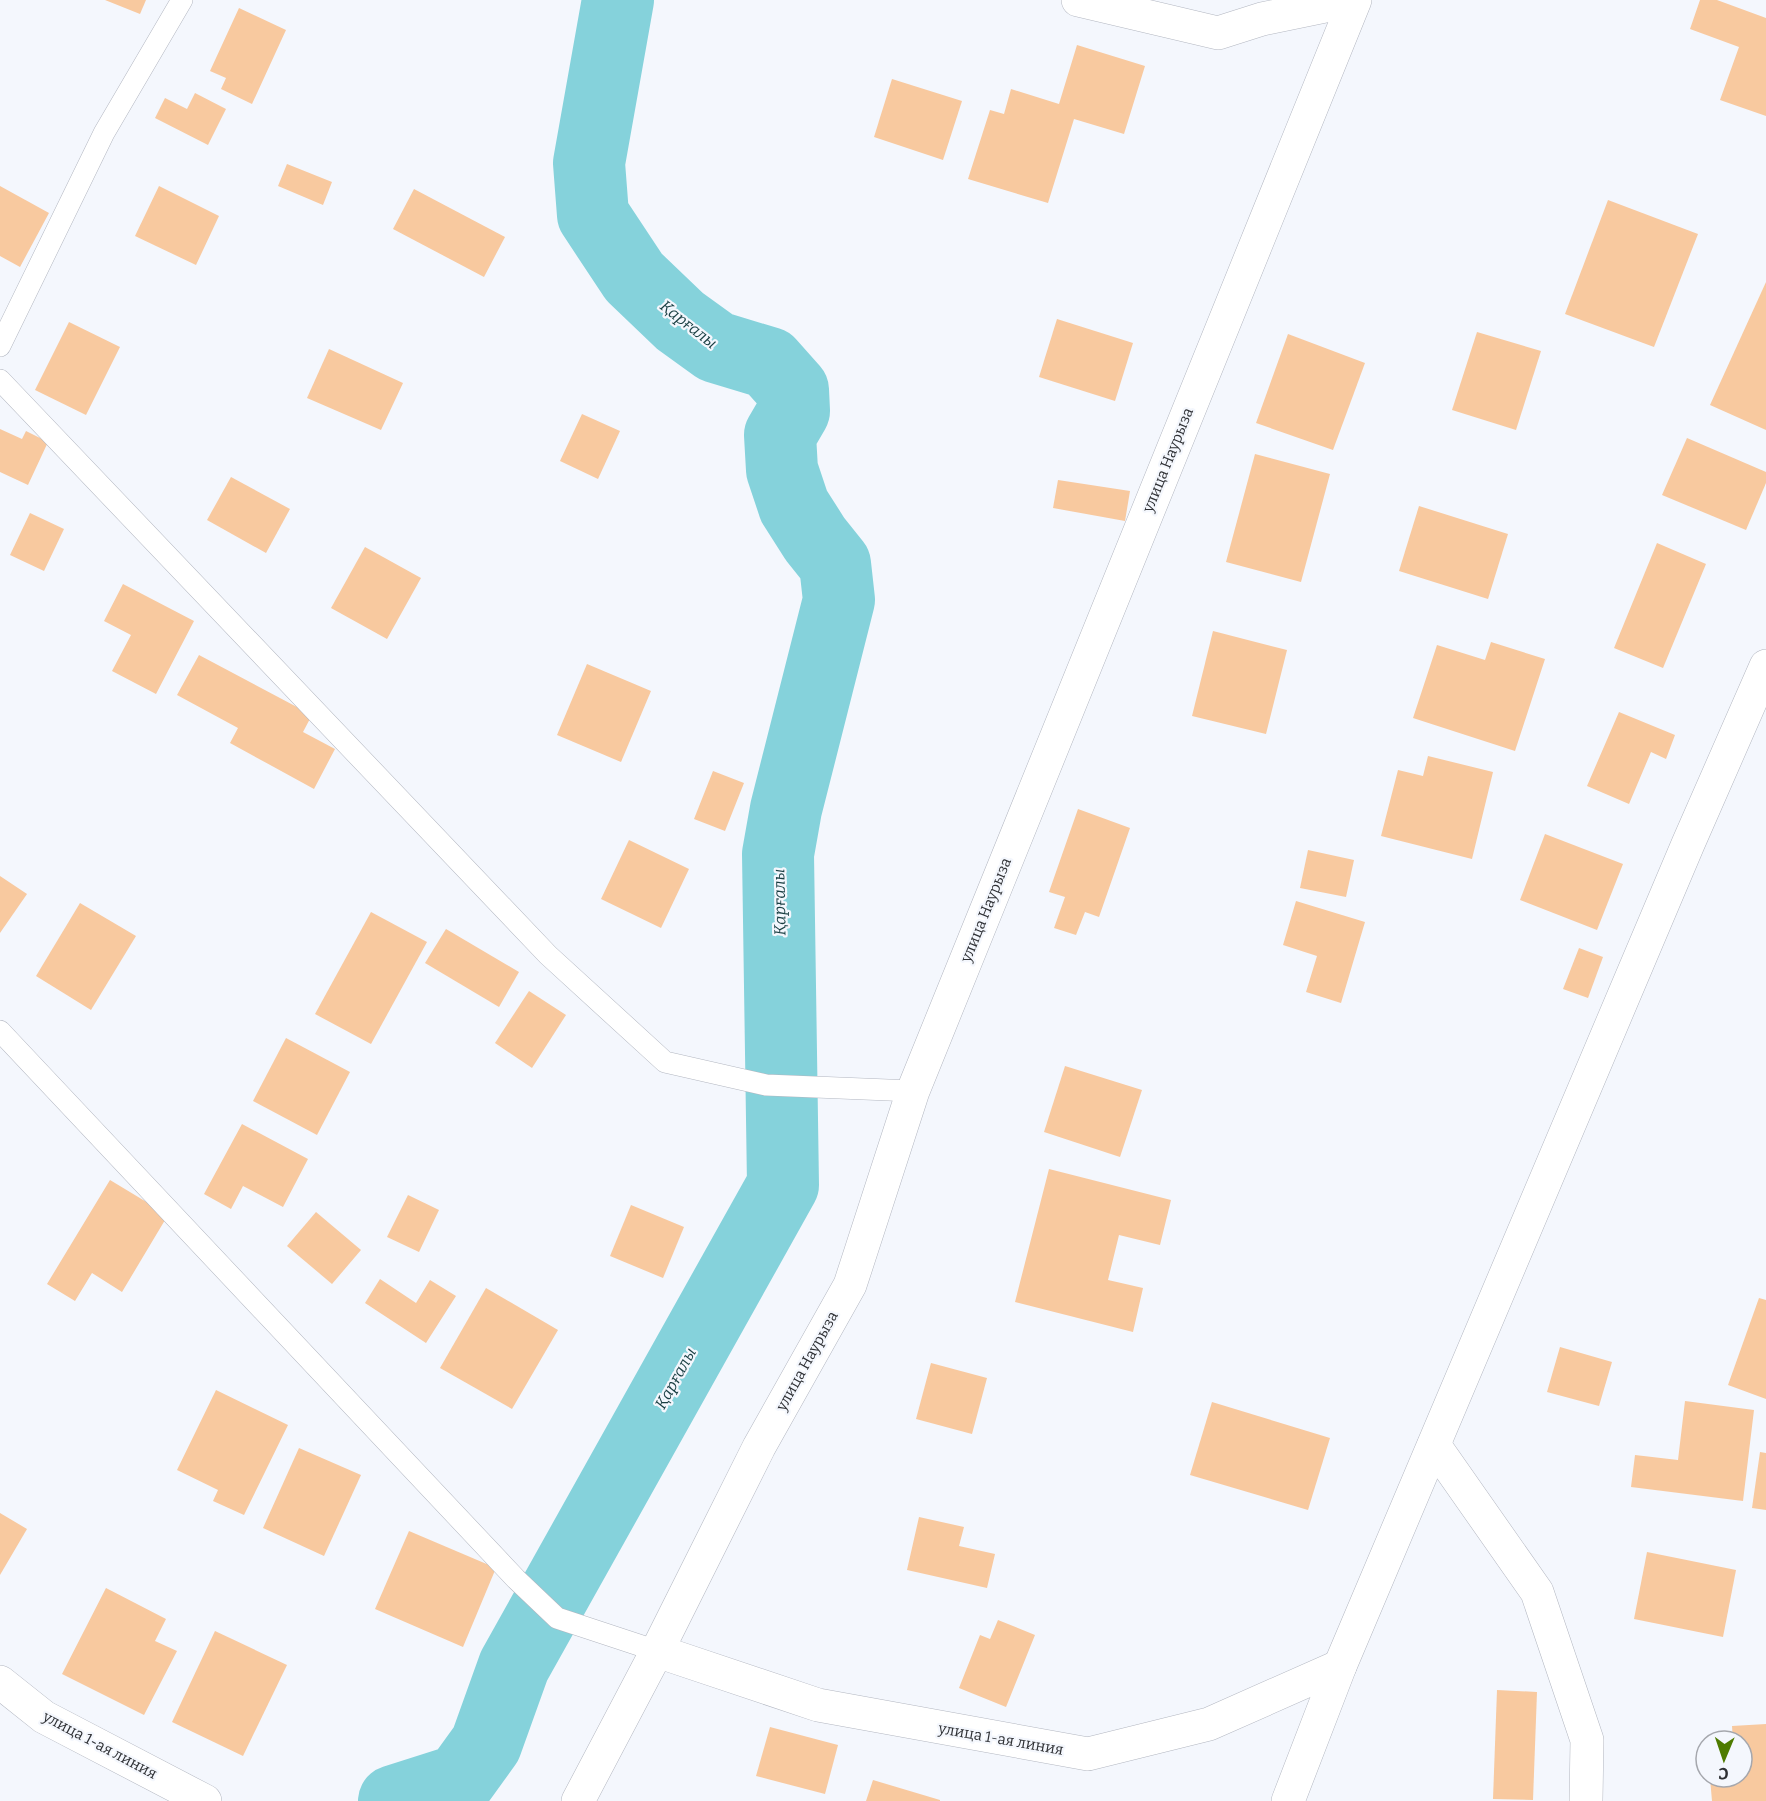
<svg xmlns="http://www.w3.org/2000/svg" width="1766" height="1801" viewBox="0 0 1766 1801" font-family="Bitter,serif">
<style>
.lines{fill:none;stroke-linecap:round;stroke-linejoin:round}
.river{stroke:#85d2db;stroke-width:72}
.building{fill:#f8c99f}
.service-casing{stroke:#b3b7c1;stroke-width:22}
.minor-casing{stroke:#b3b7c1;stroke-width:34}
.tertiary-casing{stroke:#b3b7c1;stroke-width:34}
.service{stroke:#fff;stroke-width:21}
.minor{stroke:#fff;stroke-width:33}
.tertiary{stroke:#fff;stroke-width:33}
.labels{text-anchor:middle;stroke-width:4.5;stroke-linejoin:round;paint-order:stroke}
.street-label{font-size:15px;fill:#2e3034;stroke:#f4f7fd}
.water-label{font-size:16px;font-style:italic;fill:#1a3f43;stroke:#f4f7fd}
</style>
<rect width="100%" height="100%" fill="#f4f7fd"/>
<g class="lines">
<polyline class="river" points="394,1801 460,1780 486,1744 514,1666 783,1185 778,854 786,809 839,600 835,564 815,539 794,506 782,470 780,435 794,411 793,390 769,363 716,347 680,321 634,277 593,215 589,163 618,0"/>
</g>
<g class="building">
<polygon points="105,0 146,0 140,14"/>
<polygon points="1700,0 1717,0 1766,18 1766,116 1720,100 1739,47 1690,29"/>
<polygon points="239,8 286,30 252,104 221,89 226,78 210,71"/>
<polygon points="1077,45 1145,66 1124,134 1074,119 1048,203 968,179 990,110 1004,114 1011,89 1059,104"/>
<polygon points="892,79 962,101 943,160 874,137"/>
<polygon points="195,93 226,109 208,145 155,118 165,98 187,109"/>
<polygon points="287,164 332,182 323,205 278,186"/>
<polygon points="0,186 49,213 20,267 0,256"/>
<polygon points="159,186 219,216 196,265 135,236"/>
<polygon points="414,189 505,237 484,277 393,229"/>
<polygon points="1608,200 1698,234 1654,347 1565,314"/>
<polygon points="1766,282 1766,430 1710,405"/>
<polygon points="1057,319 1133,343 1115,401 1039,377"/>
<polygon points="69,322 120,347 86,415 35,390"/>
<polygon points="1477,332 1541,351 1516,430 1452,410"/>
<polygon points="1288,334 1365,363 1333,450 1256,423"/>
<polygon points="329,349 403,383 381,430 307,398"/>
<polygon points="582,414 620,431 598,479 560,461"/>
<polygon points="0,429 22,439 26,431 48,442 28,485 0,472"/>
<polygon points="1687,438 1766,472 1766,483 1746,530 1662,495"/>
<polygon points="1255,454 1330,474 1301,582 1226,562"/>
<polygon points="231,477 290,509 266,553 207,520"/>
<polygon points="1058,480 1130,491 1125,521 1053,508"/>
<polygon points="1419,506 1508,534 1488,599 1399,571"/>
<polygon points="30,513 64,529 44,571 10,555"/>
<polygon points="1657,543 1706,564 1663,668 1614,648"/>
<polygon points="365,547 421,578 387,639 331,608"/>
<polygon points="123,584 194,621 156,694 112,671 131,635 104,621"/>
<polygon points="1213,631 1287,650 1266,734 1192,716"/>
<polygon points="1491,642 1545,659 1515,751 1413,718 1437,645 1485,660"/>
<polygon points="199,655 312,715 303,732 335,749 314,789 230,743 238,728 177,695"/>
<polygon points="587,664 651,691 621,762 557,735"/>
<polygon points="1619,712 1675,735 1666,759 1651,752 1629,804 1587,786"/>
<polygon points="1428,756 1493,772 1472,859 1381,836 1398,770 1423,776"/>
<polygon points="713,771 744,783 725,831 694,819"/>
<polygon points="1078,809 1130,828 1099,917 1085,912 1076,935 1054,928 1065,897 1049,892"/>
<polygon points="1545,834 1623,864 1597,930 1520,900"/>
<polygon points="629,840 689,869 661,928 601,899"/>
<polygon points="1308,850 1354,860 1346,897 1300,888"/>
<polygon points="0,876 27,894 0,933"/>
<polygon points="1296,901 1365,922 1341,1003 1306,992 1317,956 1283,945"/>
<polygon points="80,903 136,936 91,1010 36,976"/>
<polygon points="371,912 427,942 371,1044 315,1014"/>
<polygon points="446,929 519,972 499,1007 425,963"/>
<polygon points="1579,948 1603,957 1588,998 1563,989"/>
<polygon points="529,991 566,1015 532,1068 495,1043"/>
<polygon points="286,1038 350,1072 317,1135 253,1101"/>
<polygon points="1065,1066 1142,1090 1120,1157 1044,1132"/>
<polygon points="242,1124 308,1159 283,1207 243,1186 231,1209 204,1194"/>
<polygon points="1049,1169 1171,1200 1160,1245 1119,1235 1108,1280 1143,1288 1133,1332 1015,1302"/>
<polygon points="110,1180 168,1215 122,1292 92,1273 75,1301 47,1284"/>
<polygon points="408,1195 439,1210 419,1252 387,1237"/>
<polygon points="631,1205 684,1227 663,1278 610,1256"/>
<polygon points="316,1212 361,1250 332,1284 287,1246"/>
<polygon points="380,1279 416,1303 430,1280 456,1296 426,1343 365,1303"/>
<polygon points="486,1288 558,1330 512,1409 440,1368"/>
<polygon points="1759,1298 1766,1300 1766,1399 1728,1385"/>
<polygon points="1560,1347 1612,1362 1599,1406 1547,1392"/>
<polygon points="931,1363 987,1378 972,1434 916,1419"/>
<polygon points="216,1390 288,1425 244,1515 213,1501 218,1490 177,1470"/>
<polygon points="1685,1401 1754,1410 1743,1501 1631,1487 1635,1455 1678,1460"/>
<polygon points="1212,1402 1330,1438 1308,1510 1190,1475"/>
<polygon points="299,1448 361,1475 324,1556 263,1528"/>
<polygon points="1760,1452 1766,1453 1766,1510 1752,1508"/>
<polygon points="0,1513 27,1529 0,1575"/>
<polygon points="919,1517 964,1527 959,1546 995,1554 987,1588 907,1570"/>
<polygon points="409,1531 496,1568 463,1647 375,1609"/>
<polygon points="1647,1552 1736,1570 1723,1637 1634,1619"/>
<polygon points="106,1588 166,1619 155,1641 177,1651 144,1715 62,1674"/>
<polygon points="998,1620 1035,1635 1006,1707 959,1688 980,1635 990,1639"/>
<polygon points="215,1631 287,1665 243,1756 172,1722"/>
<polygon points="1497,1690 1537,1692 1533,1800 1493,1799"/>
<polygon points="1766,1724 1766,1801 1712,1801 1710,1778 1742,1777 1742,1741 1733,1741 1732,1726"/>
<polygon points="770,1727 838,1745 825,1794 756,1776"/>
<polygon points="873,1780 940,1800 940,1801 866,1801"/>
</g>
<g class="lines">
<defs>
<g id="service">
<polyline points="0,346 104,133 182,0"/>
<polyline points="0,380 548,955 665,1062 766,1085 913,1091"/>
<polyline points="0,1031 516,1579 557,1618 657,1651"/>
</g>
<g id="minor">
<polyline points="1078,0 1218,33 1262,19 1354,0"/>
<polyline points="1434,1445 1537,1592 1587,1740 1586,1801"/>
<polyline points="657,1651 818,1705 1088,1754 1209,1724 1340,1666"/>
<polyline points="0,1682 44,1717 205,1801"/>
<polyline points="578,1801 657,1651 759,1447 850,1285 913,1091 1355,0"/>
</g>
<polyline id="tertiary" points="1288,1801 1340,1666 1688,844 1766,666"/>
</defs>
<use href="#service" class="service-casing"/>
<use href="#minor" class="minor-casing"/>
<use href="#tertiary" class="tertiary-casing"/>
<use href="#service" class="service"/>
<use href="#minor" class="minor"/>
<use href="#tertiary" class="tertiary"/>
</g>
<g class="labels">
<g class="street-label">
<text transform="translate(1168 460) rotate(-68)" y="5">улица Наурыза</text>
<text transform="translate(986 910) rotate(-68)" y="5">улица Наурыза</text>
<text transform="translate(807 1361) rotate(-61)" y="5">улица Наурыза</text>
<text transform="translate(1001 1739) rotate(10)" y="5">улица 1-ая линия</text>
<text transform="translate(100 1745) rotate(28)" y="5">улица 1-ая линия</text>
</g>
<g class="water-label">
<text transform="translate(689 324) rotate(38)" y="6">Қарғалы</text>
<text transform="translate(779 902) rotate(-91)" y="6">Қарғалы</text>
<text transform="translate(675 1378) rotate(-61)" y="6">Қарғалы</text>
</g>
</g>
<g transform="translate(1724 1759) rotate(182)"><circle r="28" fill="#f4f7fd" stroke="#a5a7ad" stroke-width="1.5"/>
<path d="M0-4.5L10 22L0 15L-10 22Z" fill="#4e7b00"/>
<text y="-9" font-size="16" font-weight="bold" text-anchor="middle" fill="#2e3034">С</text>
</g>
</svg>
